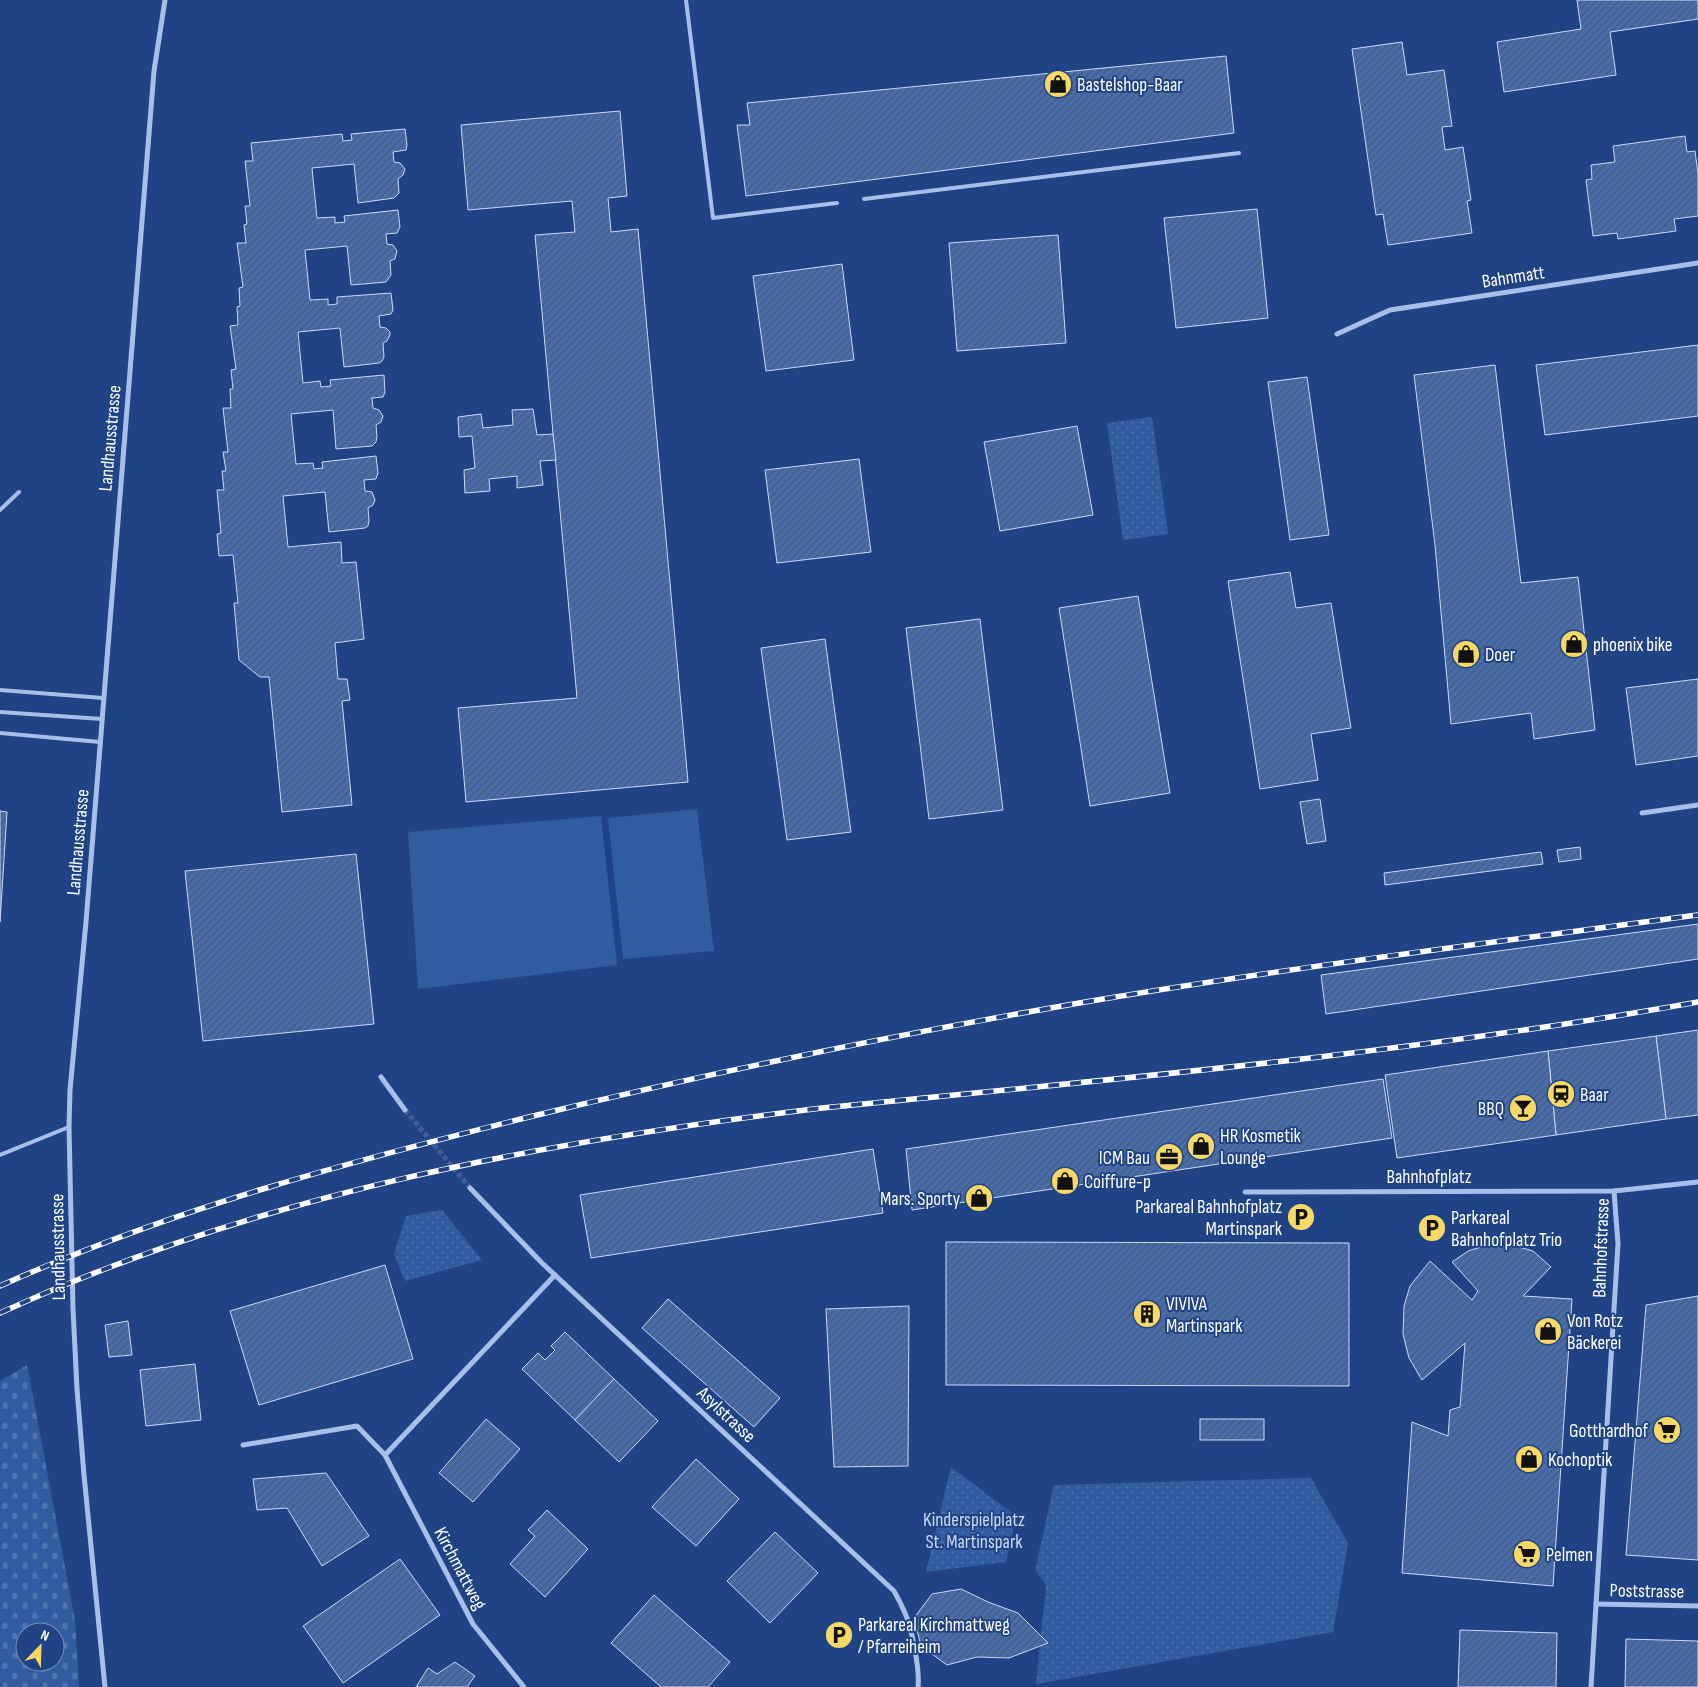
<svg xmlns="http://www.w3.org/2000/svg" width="1698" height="1687" viewBox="0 0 1698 1687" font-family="'Sofia Sans Condensed',sans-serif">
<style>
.green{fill:url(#green-dots)}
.cemetery{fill:url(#cemetery-stones);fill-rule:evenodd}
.pitch{fill:#325ca1}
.building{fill:url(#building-hatch);stroke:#cbdbf7}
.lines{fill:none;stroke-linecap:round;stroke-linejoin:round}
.minor-tunnel{stroke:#415f96;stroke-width:5;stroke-dasharray:5 2.5;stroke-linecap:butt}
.service{stroke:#a6c0ea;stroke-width:4}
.minor{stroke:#a6c0ea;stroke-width:5}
.rail-casing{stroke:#fff;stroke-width:5.5}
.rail{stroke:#1f4384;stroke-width:4;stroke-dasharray:11;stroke-linecap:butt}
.labels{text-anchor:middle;stroke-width:4;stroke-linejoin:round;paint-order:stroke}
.poi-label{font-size:19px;fill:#fff;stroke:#1f4384;text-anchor:start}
.street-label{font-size:19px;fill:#fff;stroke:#1f4384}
.park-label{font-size:19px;fill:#cbdbf7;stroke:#1f4384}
</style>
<defs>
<pattern id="green-dots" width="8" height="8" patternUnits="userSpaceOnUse" patternTransform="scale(1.25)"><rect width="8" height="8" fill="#325ca1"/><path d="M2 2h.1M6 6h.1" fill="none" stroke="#5174af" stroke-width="1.8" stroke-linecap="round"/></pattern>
<pattern id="cemetery-stones" width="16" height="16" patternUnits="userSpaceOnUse" patternTransform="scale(1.25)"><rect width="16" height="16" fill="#325ca1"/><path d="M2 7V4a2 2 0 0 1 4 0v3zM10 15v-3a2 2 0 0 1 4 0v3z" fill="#5174af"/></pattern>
<pattern id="building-hatch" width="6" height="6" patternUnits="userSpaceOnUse" patternTransform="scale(1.25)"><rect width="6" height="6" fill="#476dad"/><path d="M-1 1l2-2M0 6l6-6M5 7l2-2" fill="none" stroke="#4a5973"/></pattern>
</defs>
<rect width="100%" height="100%" fill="#1f4384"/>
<g class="green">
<polygon points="1152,417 1168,534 1123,540 1107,423"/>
<polygon points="442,1210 482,1260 405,1281 394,1254 406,1216"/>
<polygon points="951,1467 1016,1516 1006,1562 926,1572"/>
<polygon points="1311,1478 1348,1543 1333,1632 1036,1684 1046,1585 1035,1570 1054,1485"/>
</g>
<path class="cemetery" d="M27,1365L75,1620L79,1687H0V1381ZM25,1632H55V1662H25Z"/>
<g class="pitch">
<polygon points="697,809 714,951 623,959 608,818"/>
<polygon points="601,816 617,965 418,989 408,832"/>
</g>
<g class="building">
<polygon points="1577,0 1698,0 1698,19 1610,32 1616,75 1504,92 1497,42 1581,29"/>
<polygon points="1402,42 1407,75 1444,70 1452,126 1442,127 1445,150 1463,147 1471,200 1467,201 1472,233 1388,245 1383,214 1376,215 1352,49"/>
<polygon points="1226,56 1234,133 746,196 737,125 750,125 747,103"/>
<polygon points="620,111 627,196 608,198 611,232 638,229 688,782 466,802 458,708 577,698 535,235 575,232 572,201 468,210 461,125"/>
<polygon points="405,129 407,145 406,150 393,152 394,162 400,163 405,169 403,175 398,179 399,193 394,198 358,203 354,164 312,168 317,218 335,217 335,223 345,222 344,216 398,210 400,227 397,233 386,234 387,244 393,245 397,251 395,259 390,261 391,275 386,282 351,285 347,246 305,250 310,300 328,299 328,305 337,304 337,297 391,293 393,310 391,314 379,316 380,327 386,328 390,332 390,335 387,341 383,343 384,357 382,361 379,363 344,367 340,328 298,332 303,383 320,381 321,387 331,386 330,380 384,375 385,392 383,397 372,398 373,408 379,410 383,416 381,422 376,425 377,437 376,442 372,446 336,449 333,410 291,414 296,464 313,463 314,469 323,468 322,462 376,456 378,473 376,479 364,480 365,491 372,492 375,500 373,505 368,508 369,521 368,526 365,528 329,532 325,492 283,496 288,547 341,542 342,563 356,562 364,639 335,643 338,679 347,679 350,700 342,701 352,805 282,812 269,677 260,677 239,660 234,603 238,603 233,555 219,556 217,534 221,533 217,490 224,490 222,471 226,471 223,452 228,452 223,408 231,408 230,389 233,389 231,370 236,369 230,326 238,325 237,307 240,306 239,288 243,287 237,243 246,243 244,225 247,224 245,206 250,206 245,161 253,161 251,143 342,134 343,141 352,140 351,134"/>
<polygon points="1685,136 1687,152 1695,151 1698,174 1698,216 1674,219 1676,231 1618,239 1617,233 1593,236 1586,180 1592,179 1591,165 1615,162 1613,146"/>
<polygon points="1257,209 1268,318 1176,328 1164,218"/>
<polygon points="1058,235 1066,343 957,351 949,243"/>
<polygon points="842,264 854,360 766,371 753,276"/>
<polygon points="1698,345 1698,416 1545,435 1536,365"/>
<polygon points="1495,365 1521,583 1578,577 1595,730 1534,739 1531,713 1451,724 1435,545 1414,375"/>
<polygon points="1307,377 1329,535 1290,540 1268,382"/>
<polygon points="533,409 537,435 553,434 556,460 540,461 543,485 517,488 517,476 489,479 490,491 465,493 464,470 475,468 472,436 459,437 458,417 481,414 483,428 513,425 512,410"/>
<polygon points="1077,426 1093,515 1000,531 984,442"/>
<polygon points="859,459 871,552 777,563 765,470"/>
<polygon points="1290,572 1296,608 1331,603 1351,728 1311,734 1318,780 1260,789 1228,581"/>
<polygon points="1138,596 1170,793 1090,806 1059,608"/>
<polygon points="980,619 1003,810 929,819 906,628"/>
<polygon points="825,639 851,832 787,840 761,648"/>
<polygon points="1698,679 1698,756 1636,765 1626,688"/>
<polygon points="1320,799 1326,841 1307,844 1300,802"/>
<polygon points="0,811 7,812 0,922"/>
<polygon points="1580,847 1581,859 1559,862 1557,850"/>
<polygon points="1541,852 1543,864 1385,885 1384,873"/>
<polygon points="356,854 374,1024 203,1041 185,871"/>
<polygon points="1698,924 1698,959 1326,1014 1321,975"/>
<polygon points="1698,1030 1698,1115 1666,1119 1656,1036"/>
<polygon points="1656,1036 1666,1119 1556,1135 1548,1051"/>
<polygon points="1548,1051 1556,1135 1397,1158 1385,1075"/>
<polygon points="1383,1079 1392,1138 912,1210 906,1149"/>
<polygon points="873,1149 883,1213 591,1258 580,1195"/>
<polygon points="946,1242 1349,1243 1349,1386 946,1385"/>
<polygon points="1509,1244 1533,1251 1551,1267 1523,1296 1572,1299 1553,1586 1402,1573 1412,1422 1448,1436 1450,1410 1460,1407 1465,1343 1422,1380 1409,1358 1403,1334 1404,1306 1410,1286 1430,1261 1472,1300 1478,1291 1452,1262 1468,1251 1487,1245"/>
<polygon points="385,1265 413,1359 259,1405 230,1311"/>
<polygon points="1698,1296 1698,1560 1626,1555 1646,1305"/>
<polygon points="668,1299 780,1398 754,1427 642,1328"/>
<polygon points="909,1306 908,1466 834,1467 826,1309"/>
<polygon points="128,1321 132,1355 109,1357 105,1325"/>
<polygon points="565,1332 614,1379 575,1420 522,1369 538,1353 545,1360 555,1350 551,1346"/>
<polygon points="195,1364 201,1420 146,1426 140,1370"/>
<polygon points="614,1379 658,1421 619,1462 575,1420"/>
<polygon points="486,1419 520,1449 473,1502 439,1473"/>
<rect x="1200" y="1419" width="64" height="21"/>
<polygon points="696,1459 739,1499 696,1546 652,1507"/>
<polygon points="326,1473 369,1536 322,1566 287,1508 257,1510 253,1479"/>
<polygon points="547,1510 588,1549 545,1597 510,1564 535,1536 528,1530"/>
<polygon points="775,1532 818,1573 770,1623 727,1581"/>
<polygon points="400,1559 440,1615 343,1683 303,1626"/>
<polygon points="961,1589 988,1602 1018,1613 1048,1643 1009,1658 977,1657 947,1665 921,1646 914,1618 932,1594"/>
<polygon points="654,1595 730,1662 708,1687 661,1687 611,1643"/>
<polygon points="1460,1630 1557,1633 1556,1687 1458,1687"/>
<polygon points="1626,1639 1698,1641 1698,1687 1625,1687"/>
<polygon points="455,1662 475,1676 467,1687 416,1687 428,1668 437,1674"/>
</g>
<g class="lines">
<polyline class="minor-tunnel" points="405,1110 470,1188"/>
<g class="service">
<polyline points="686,0 713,218 837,203"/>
<polyline points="864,199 1239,153"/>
<polyline points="0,510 19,492"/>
<polyline points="0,690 103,698"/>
<polyline points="0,712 102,719"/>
<polyline points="0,733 100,742"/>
<polyline points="0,1155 69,1127"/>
</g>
<g class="minor">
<polyline points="1337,334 1390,310 1698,263"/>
<polyline points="1642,813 1698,805"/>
<polyline points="381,1077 405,1110"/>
<path d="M470,1188L542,1263L894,1591C898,1598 902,1606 905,1613C912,1628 920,1671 918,1687"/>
<polyline points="1245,1192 1614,1191 1698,1182"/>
<polyline points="243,1445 357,1426 385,1455"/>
<polyline points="1596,1604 1698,1606"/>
<polyline points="105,1687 84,1475 77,1389 73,1309 69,1127 70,1090 86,922 154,71 165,0"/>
<polyline points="524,1687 473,1624 385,1455 555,1275"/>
<polyline points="1591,1687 1618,1244 1614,1191"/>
</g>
<defs>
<g id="rail">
<path d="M0,1286C171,1209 352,1161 533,1116C718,1071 904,1033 1091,1001C1293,967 1496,942 1698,915"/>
<path d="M0,1313C260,1194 540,1142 822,1108C1115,1079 1408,1054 1698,1002"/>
</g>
</defs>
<use href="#rail" class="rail-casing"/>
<use href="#rail" class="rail"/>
</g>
<defs>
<symbol id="shop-disc" viewBox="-11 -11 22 22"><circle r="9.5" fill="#f8d966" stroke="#1f4384"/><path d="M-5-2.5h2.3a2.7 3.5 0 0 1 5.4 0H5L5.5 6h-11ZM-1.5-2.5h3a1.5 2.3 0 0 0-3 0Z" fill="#111"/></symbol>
<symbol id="station-disc" viewBox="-11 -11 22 22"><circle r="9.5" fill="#f8d966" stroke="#1f4384"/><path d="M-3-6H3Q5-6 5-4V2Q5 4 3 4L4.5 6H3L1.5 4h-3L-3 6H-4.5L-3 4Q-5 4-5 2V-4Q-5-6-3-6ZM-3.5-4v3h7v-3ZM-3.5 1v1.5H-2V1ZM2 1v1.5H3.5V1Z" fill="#111"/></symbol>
<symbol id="bar-disc" viewBox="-11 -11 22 22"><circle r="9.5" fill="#f8d966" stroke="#1f4384"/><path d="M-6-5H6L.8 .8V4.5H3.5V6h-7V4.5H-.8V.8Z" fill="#111"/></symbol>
<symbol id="office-disc" viewBox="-11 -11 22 22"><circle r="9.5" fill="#f8d966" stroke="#1f4384"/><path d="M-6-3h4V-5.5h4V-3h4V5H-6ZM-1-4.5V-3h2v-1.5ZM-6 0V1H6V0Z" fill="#111"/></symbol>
<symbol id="parking-disc" viewBox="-11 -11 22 22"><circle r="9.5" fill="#f8d966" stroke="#1f4384"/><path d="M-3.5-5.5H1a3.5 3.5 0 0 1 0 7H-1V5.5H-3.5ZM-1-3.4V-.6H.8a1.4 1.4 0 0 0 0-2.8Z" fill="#111"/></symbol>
<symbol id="building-disc" viewBox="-11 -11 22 22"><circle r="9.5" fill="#f8d966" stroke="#1f4384"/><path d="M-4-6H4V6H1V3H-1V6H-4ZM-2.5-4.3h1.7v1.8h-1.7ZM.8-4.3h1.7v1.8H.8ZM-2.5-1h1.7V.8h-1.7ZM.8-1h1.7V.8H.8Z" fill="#111"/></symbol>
<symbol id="supermarket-disc" viewBox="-11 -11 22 22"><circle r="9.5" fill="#f8d966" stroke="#1f4384"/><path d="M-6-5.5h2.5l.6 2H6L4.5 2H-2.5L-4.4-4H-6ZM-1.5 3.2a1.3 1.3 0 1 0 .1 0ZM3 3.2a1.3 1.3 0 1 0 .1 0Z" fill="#111"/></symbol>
</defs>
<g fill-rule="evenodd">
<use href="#shop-disc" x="1042" y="68" width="32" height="32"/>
<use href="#shop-disc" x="1558" y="628" width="32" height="32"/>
<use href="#shop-disc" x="1450" y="638" width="32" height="32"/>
<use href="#station-disc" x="1545" y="1078" width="32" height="32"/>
<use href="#bar-disc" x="1507" y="1092" width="32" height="32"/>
<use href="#shop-disc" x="1185" y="1130" width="32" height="32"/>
<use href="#office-disc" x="1153" y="1141" width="32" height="32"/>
<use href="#shop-disc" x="1049" y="1165" width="32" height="32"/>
<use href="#shop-disc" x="963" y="1182" width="32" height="32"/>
<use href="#parking-disc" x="1285" y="1201" width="32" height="32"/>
<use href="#parking-disc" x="1416" y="1212" width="32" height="32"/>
<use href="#building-disc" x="1131" y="1298" width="32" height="32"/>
<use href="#shop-disc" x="1532" y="1315" width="32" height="32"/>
<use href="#supermarket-disc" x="1651" y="1414" width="32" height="32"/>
<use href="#shop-disc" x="1513" y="1443" width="32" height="32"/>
<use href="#supermarket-disc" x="1511" y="1538" width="32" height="32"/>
<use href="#parking-disc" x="823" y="1619" width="32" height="32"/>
</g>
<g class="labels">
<g class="poi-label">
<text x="1077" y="91">Bastelshop-Baar</text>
<text x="1593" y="651">phoenix bike</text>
<text x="1485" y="661">Doer</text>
<text x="1580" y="1101">Baar</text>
<text x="1504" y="1115" text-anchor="end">BBQ</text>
<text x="1220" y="1142">HR Kosmetik<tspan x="1220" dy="22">Lounge</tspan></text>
<text x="1150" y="1164" text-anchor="end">ICM Bau</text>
<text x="1084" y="1188">Coiffure-p</text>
<text x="960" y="1205" text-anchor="end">Mars. Sporty</text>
<text x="1282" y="1213" text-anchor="end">Parkareal Bahnhofplatz<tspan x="1282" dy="22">Martinspark</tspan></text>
<text x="1451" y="1224">Parkareal<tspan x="1451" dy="22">Bahnhofplatz Trio</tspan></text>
<text x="1166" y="1310">VIVIVA<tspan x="1166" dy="22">Martinspark</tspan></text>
<text x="1567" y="1327">Von Rotz<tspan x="1567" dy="22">Bäckerei</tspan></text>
<text x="1648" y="1437" text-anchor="end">Gotthardhof</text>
<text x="1548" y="1466">Kochoptik</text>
<text x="1546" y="1561">Pelmen</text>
<text x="858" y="1631">Parkareal Kirchmattweg<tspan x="858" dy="22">/ Pfarreiheim</tspan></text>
</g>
<g class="street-label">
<text transform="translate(1513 276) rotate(-9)" y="7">Bahnmatt</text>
<text transform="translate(109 438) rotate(-85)" y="7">Landhausstrasse</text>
<text transform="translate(77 842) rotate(-85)" y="7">Landhausstrasse</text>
<text x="1429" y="1183">Bahnhofplatz</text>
<text transform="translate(57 1247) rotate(-91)" y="7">Landhausstrasse</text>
<text transform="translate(1600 1248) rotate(-88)" y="7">Bahnhofstrasse</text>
<text transform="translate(727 1414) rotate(43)" y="7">Asylstrasse</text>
<text transform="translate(461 1568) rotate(62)" y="7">Kirchmattweg</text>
<text transform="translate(1647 1590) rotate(1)" y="7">Poststrasse</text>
</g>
<g class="park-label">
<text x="974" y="1526">Kinderspielplatz<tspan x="974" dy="22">St. Martinspark</tspan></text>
</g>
</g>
<g transform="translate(40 1647) rotate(23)"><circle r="24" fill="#1f4384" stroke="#798eb5"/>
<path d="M0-4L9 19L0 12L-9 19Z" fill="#f8d966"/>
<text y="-8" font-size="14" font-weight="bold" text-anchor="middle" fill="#ffffff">N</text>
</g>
</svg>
